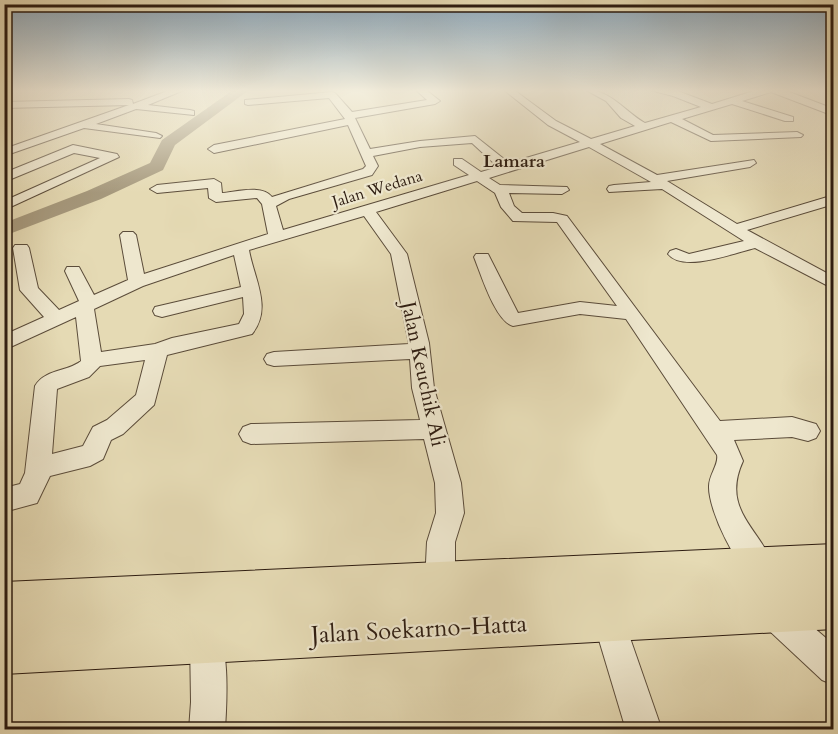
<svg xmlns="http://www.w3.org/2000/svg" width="838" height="734" viewBox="0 0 838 734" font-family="Cardo,serif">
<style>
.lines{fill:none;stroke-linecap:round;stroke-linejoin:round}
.river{fill:#a6997d;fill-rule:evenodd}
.minor-casing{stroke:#5b4c3a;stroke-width:2}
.highway-casing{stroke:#2d1c11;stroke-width:2}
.minor{fill:#eee7ce;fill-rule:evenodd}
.highway{fill:#e5dab4;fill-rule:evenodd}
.labels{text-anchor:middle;stroke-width:4.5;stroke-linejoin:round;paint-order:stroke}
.far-street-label{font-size:16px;fill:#2d1c11;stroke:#eee7ce}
.far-quarter-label{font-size:18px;font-weight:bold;fill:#2d1c11;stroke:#eee7ce}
.street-label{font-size:20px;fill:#2d1c11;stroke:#eee7ce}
.near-street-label{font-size:24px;fill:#2d1c11;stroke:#eee7ce}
</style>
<rect width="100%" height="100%" fill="#e5dab4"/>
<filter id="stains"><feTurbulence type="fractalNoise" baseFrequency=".00333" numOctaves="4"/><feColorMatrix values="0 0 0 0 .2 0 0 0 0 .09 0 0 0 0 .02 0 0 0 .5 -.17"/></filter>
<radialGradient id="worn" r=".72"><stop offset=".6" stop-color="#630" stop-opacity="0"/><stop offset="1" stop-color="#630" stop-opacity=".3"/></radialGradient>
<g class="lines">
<polygon class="river" points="233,90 249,90 175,145 163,170 101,199 4,236 4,223 87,191 150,163 162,140"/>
<defs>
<g id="minor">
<polygon points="170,90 184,90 148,105 190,110 194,111 194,115 136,109 96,124 156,133 162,136 160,138 84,128 4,156 4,149 129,105 4,108 4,102 129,99 132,100 133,104"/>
<path d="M416,90H426L440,101L435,104L355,118L370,149L420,141L475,136L509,163L580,142L548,125L504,90H514L556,121L591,139L635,126L621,118L606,101L586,90C611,90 624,111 645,123L701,107L673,96L650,90H675L712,104L757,90H784L834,109V116L771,92L742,101L793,117V121H785L732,104L682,119L713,135L797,132L803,135L801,137L711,141L671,122L600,144L657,175L754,160L756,163L750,167L667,181L737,224L834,195V204L747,230L834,277V289L755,248C734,253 683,273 668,254L670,251L676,249L689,254L744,241L662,189L609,192L607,189L609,186L614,185L651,182L589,147L489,178L500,185L567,187L569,190L562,194L509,193L514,206L522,213H553L567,216L720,421L792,417L816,424L820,431L816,438L808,441L792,437L734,440L743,461C721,509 758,527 775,567L770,577L760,582C738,573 708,510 709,486C709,475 719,464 717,455L626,319L580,314L513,326C495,321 481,274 474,257L476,254H488L518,313L580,302L617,306L557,222L513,221L501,207L495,193L477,181L376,212L407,254L429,343L434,388L461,483L464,513L455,542V583L451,594L440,598L429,594L425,583L427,542L436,513L435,483L424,439L251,444L243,441L239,434L243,427L251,424L420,420L412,388L410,359L274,366L267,364L264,359L267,354L274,352L409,344L391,254L364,216L249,250C254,279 273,308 252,334L167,355L154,405L123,434L111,440L103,459L90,466L50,476L37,503L4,512V488L20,484L25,473L35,386C45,369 67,372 81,361L76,317L4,350V335L44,317L20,290L13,248L15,245H27L29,248L38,288L59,310L79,301L65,271L67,267H79L94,295L128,280L120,235L123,232H133L136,235L144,274L268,234L262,204L257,198L216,202L209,198L208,188L157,193L150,189L157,185L214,179L221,183L222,193C236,192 262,184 272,197L363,169L366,166L348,125L214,153L208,149L214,145L345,119L329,98L248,105L245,104V100L332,92L335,93L352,112L427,100ZM472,143L498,167L481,172L462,159H454V165L469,175L283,230L276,206L289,199L372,175L378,166L373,156L420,147ZM234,255L241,287L155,307L153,311L155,315L162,317L243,297L244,314L239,324L172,338L155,344L101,352L94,309L143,286ZM145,360L136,395L107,420L93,427L83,446L52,454L57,389L89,377L100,366Z"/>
<polygon points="73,145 117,154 119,157 4,210 4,201 100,158 74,153 4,182 4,173"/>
<polygon points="772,596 783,601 834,645 834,685 822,680 761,623 756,612 761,601"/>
<polygon points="609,604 620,609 662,730 626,730 593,620 598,609"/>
<path d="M206,623L218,627C229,655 227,699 225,730H189L191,702L190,639L194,627Z"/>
</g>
<polygon id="highway" points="834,544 834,629 4,674 4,626 119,621 4,626 4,582"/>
</defs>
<use href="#minor" class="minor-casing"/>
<use href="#highway" class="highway-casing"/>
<use href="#minor" class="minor"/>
<use href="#highway" class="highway"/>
</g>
<linearGradient id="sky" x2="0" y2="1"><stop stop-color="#8da9bd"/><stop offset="0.47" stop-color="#f3eedd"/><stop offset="1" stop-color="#f3eedd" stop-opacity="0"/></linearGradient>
<rect width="838" height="193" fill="url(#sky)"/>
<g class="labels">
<g class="far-street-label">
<text transform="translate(377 188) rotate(-17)" y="6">Jalan Wedana</text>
</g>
<g class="far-quarter-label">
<text x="514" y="167">Lamara</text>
</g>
<g class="street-label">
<text transform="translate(424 374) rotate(78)" y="7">Jalan Keuchik Ali</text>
</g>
<g class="near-street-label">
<text transform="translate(419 629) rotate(-3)" y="8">Jalan Soekarno-Hatta</text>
</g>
</g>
<rect width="838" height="734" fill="none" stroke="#e5dab4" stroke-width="24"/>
<rect x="6" y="6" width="826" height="722" fill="none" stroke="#2d1c11" stroke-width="3"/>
<rect x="12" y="12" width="814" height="710" fill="none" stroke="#2d1c11" stroke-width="1.5"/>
<rect width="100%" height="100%" filter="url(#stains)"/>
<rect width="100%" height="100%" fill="url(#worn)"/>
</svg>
